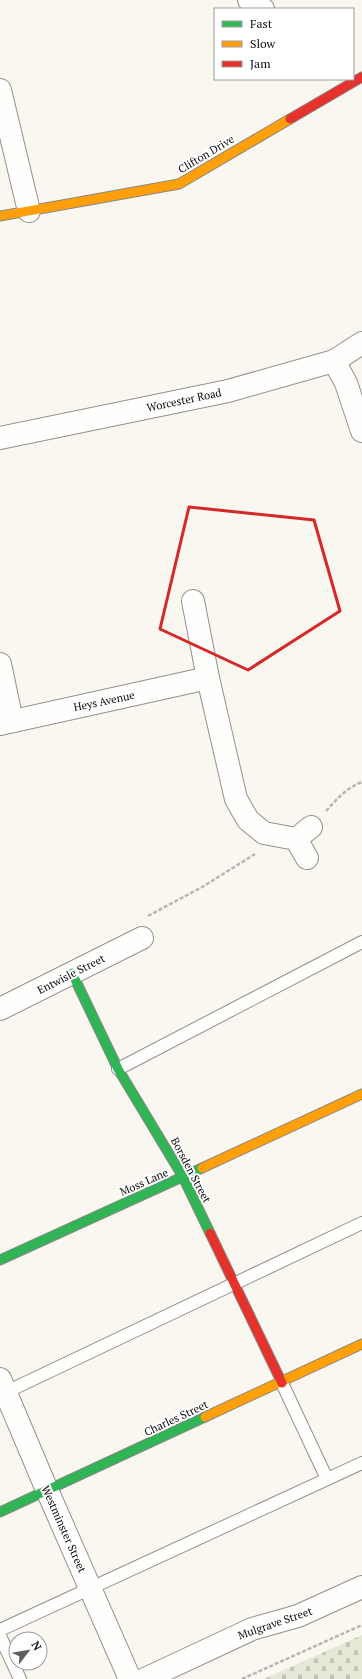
<svg xmlns="http://www.w3.org/2000/svg" width="362" height="1679" viewBox="0 0 362 1679" font-family="'PT Serif',serif">
<style>
.cemetery{fill:url(#cemetery-stones)}
.lines{fill:none;stroke-linecap:round;stroke-linejoin:round}
.lane-casing{stroke:#92918e;stroke-width:14}
.street-casing{stroke:#92918e;stroke-width:24}
.fast-casing{stroke:#898885;stroke-width:11}
.slow-casing{stroke:#898885;stroke-width:11}
.jam-casing{stroke:#898885;stroke-width:11}
.path{stroke:#b7b6b5;stroke-width:2.5;stroke-dasharray:4 2;stroke-linecap:butt}
.lane{stroke:#fefefd;stroke-width:12}
.street{stroke:#fefefd;stroke-width:22}
.fast{stroke:#30b455;stroke-width:9}
.slow{stroke:#ff9f0a;stroke-width:9}
.jam{stroke:#e5322d;stroke-width:9}
.marked{fill:none;stroke:#d62828;stroke-width:3;stroke-linejoin:round}
.labels{text-anchor:middle;stroke-width:4;stroke-linejoin:round;paint-order:stroke}
.street-label{font-size:11px;fill:#0b0b0b;stroke:#fff}
</style>
<defs>
<pattern id="cemetery-stones" width="16" height="16" patternUnits="userSpaceOnUse"><rect width="16" height="16" fill="#e4e8d6"/><path d="M2 7V4a2 2 0 0 1 4 0v3zM10 15v-3a2 2 0 0 1 4 0v3z" fill="#c2c6b6"/></pattern>
</defs>
<rect width="100%" height="100%" fill="#f9f7f0"/>
<polygon class="cemetery" points="362,1635 362,1679 264,1679"/>
<g class="lines">
<defs>
<g id="lane">
<polyline points="118,1069 362,942"/>
<polyline points="282,1383 327,1479"/>
<polyline points="2,1394 362,1223"/>
<polyline points="0,1630 362,1463"/>
<polyline points="0,1636 20,1679"/>
</g>
<g id="street">
<polyline points="249,0 263,9"/>
<polyline points="0,90 29,211"/>
<polyline points="334,361 346,383 362,431"/>
<polyline points="0,438 228,391 334,361 362,343"/>
<polyline points="193,601 208,678 236,799 248,820 264,833 296,839 311,827"/>
<polyline points="0,664 12,721"/>
<polyline points="0,724 208,678"/>
<polyline points="296,839 307,858"/>
<polyline points="0,1009 142,938"/>
<polyline points="0,1379 47,1490 130,1679"/>
<polyline points="145,1679 252,1629 298,1616 362,1587"/>
</g>
<g id="fast">
<polyline points="72,973 118,1069 183,1177 210,1233"/>
<polyline points="0,1260 202,1168"/>
<polyline points="0,1512 205,1417"/>
</g>
<g id="slow">
<polyline points="0,216 179,184 290,119"/>
<polyline points="202,1168 362,1094"/>
<polyline points="205,1417 362,1344"/>
</g>
<g id="jam">
<polyline points="290,119 362,77"/>
<polyline points="210,1233 282,1383"/>
</g>
</defs>
<use href="#lane" class="lane-casing"/>
<use href="#street" class="street-casing"/>
<use href="#fast" class="fast-casing"/>
<use href="#slow" class="slow-casing"/>
<use href="#jam" class="jam-casing"/>
<g class="path">
<path d="M326,811C337,799 346,788 362,782"/>
<polyline points="148,916 204,886 255,854"/>
<polyline points="242,1679 362,1625"/>
</g>
<use href="#lane" class="lane"/>
<use href="#street" class="street"/>
<use href="#fast" class="fast"/>
<use href="#slow" class="slow"/>
<use href="#jam" class="jam"/>
</g>
<path class="marked" d="M189,507L314,520L340,611L248,670L160,629Z"/>
<g class="labels">
<g class="street-label">
<text transform="translate(206 154) rotate(-31)" y="4">Clifton Drive</text>
<text transform="translate(184 400) rotate(-12)" y="4">Worcester Road</text>
<text transform="translate(104 701) rotate(-12)" y="4">Heys Avenue</text>
<text transform="translate(71 974) rotate(-27)" y="4">Entwisle Street</text>
<text transform="translate(191 1170) rotate(62)" y="4">Borsden Street</text>
<text transform="translate(144 1182) rotate(-24)" y="4">Moss Lane</text>
<text transform="translate(176 1418) rotate(-25)" y="4">Charles Street</text>
<text transform="translate(64 1529) rotate(66)" y="4">Westminster Street</text>
<text transform="translate(275 1623) rotate(-19)" y="4">Mulgrave Street</text>
</g>
</g>
<rect x="214" y="8" width="140" height="72" fill="#ffffff" stroke="#9d9d9d"/>
<rect x="222" y="21" width="20" height="6" fill="#30b455" stroke="#9d9d9d"/>
<text x="250" y="28" font-size="12" fill="#0b0b0b">Fast</text>
<rect x="222" y="41" width="20" height="6" fill="#ff9f0a" stroke="#9d9d9d"/>
<text x="250" y="48" font-size="12" fill="#0b0b0b">Slow</text>
<rect x="222" y="61" width="20" height="6" fill="#e5322d" stroke="#9d9d9d"/>
<text x="250" y="68" font-size="12" fill="#0b0b0b">Jam</text>
<g transform="translate(28 1651) rotate(59)"><circle r="19" fill="#ffffff" stroke="#9d9d9d"/>
<path d="M0-3L7 15L0 10L-7 15Z" fill="#5e5e5b"/>
<text y="-6" font-size="11" font-weight="bold" text-anchor="middle" fill="#0b0b0b">N</text>
</g>
</svg>
